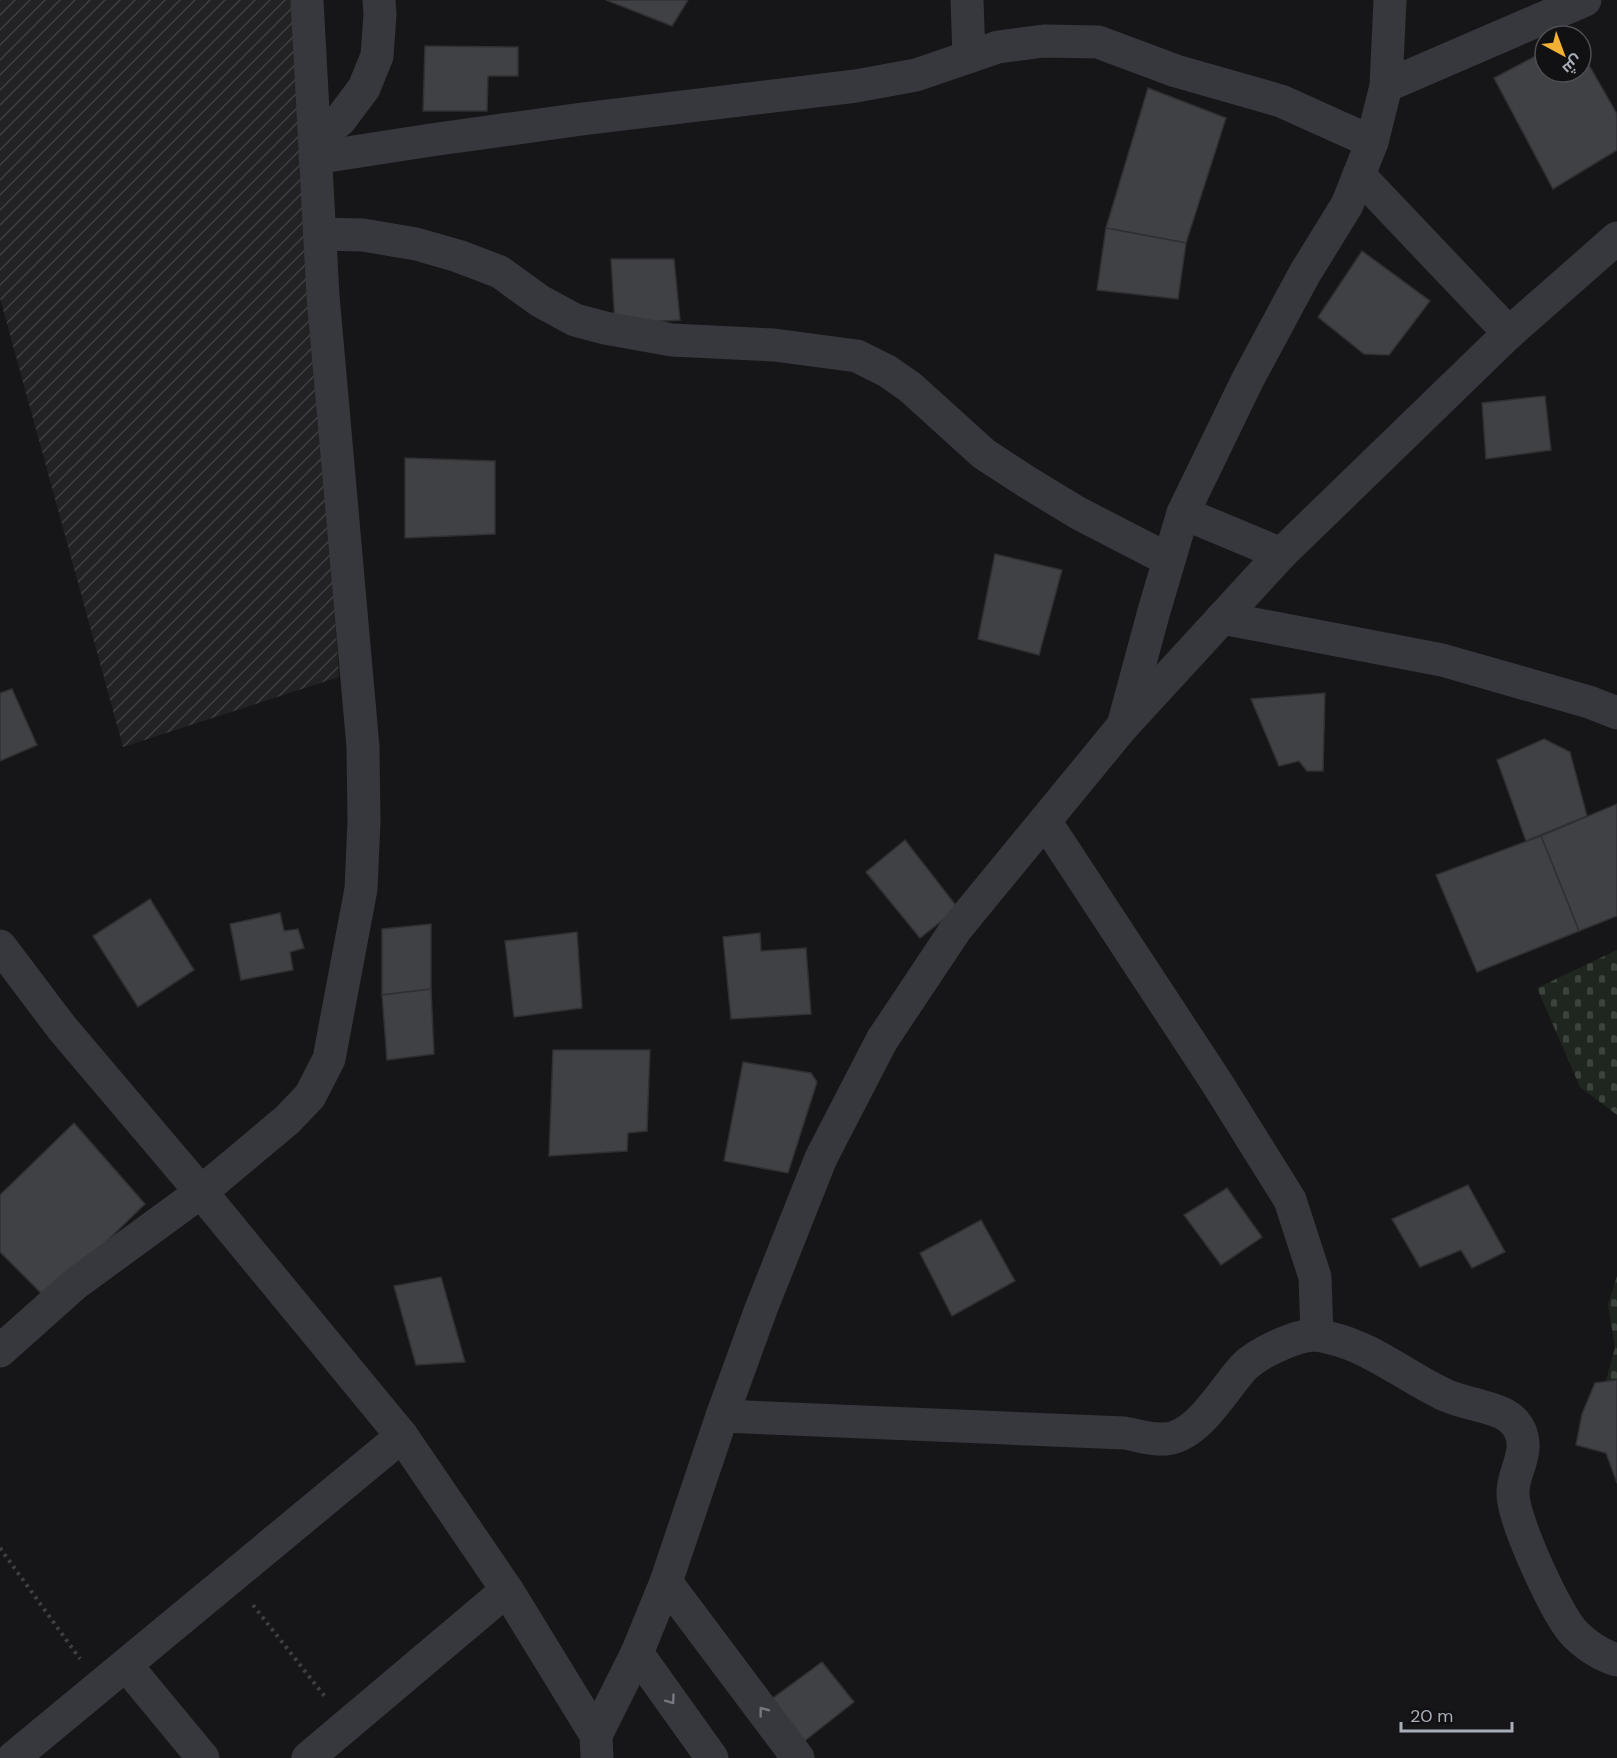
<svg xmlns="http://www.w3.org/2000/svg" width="1617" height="1758" viewBox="0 0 1617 1758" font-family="'DM Sans',Cairo,sans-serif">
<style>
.industrial{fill:url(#industrial-furrows)}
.cemetery{fill:url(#cemetery-stones)}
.building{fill:#404145;stroke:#303034;stroke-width:1.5}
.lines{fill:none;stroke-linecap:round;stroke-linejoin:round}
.path{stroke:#3d3f44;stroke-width:4;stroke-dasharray:3 4.5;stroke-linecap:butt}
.minor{stroke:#37383d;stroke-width:33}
.oneway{stroke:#757881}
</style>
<defs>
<pattern id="industrial-furrows" width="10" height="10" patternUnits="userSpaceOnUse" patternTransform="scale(1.5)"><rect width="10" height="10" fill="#222225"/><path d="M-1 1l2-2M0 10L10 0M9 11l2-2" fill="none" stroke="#3f3f43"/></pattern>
<pattern id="cemetery-stones" width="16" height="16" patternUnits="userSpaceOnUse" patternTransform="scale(1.5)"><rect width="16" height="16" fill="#1e261f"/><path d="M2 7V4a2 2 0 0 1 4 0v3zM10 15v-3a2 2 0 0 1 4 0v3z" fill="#3c433d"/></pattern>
</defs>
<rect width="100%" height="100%" fill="#161618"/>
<polygon class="industrial" points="0,0 295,0 339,677 123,747 0,298"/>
<g class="cemetery">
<polygon points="1617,950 1617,1115 1580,1087 1537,988"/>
<polygon points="1617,1276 1617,1392 1602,1395 1615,1348 1608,1304"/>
</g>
<g class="building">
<polygon points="606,0 688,0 672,26"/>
<polygon points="425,46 518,47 518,76 488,76 487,111 423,111"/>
<polygon points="1545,51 1545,72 1581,72 1581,51 1617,114 1617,150 1553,189 1494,78"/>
<polygon points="1148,88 1226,118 1186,243 1106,228"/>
<polygon points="1106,228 1186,243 1178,299 1097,290"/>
<polygon points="1362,251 1430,301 1389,355 1364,354 1318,317"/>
<polygon points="611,259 674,259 680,320 615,324"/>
<polygon points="1545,396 1551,450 1486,459 1482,403"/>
<polygon points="405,458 495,461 495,534 405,538"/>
<polygon points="995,554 1062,570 1039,655 978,639"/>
<polygon points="12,689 37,745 0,761 0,693"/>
<polygon points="1325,693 1323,771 1307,771 1299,761 1279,766 1251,699"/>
<polygon points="1544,739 1570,752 1587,816 1526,841 1497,760"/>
<polygon points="1617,804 1617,916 1579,931 1541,836"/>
<polygon points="1541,836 1579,931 1477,972 1436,875"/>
<polygon points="905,840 958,908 920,938 866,872"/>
<polygon points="150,899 194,970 138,1007 93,936"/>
<polygon points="280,913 284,931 298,929 304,948 290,952 293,970 241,980 230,924"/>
<polygon points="431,924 431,989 382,995 382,929"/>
<polygon points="577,932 582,1008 514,1017 505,941"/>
<polygon points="760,933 761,951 806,948 811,1014 731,1019 723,937"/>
<polygon points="431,989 434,1054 387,1060 382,995"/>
<polygon points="553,1050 650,1050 647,1131 628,1133 627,1151 549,1156"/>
<polygon points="743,1062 811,1073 817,1082 788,1173 724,1161"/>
<polygon points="74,1123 145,1204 47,1299 0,1252 0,1195"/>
<polygon points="1468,1185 1505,1252 1472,1268 1461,1250 1420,1267 1392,1219"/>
<polygon points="1227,1188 1262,1237 1221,1265 1184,1215"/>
<polygon points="981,1220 1015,1281 952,1316 920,1253"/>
<polygon points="441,1277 465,1362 416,1365 394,1286"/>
<polygon points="1617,1380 1617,1483 1606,1453 1576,1445 1582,1414 1595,1383"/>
<polygon points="822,1662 854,1702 802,1743 769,1701"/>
</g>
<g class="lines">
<g class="path">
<polyline points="0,1548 80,1659"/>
<polyline points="253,1605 326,1698"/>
</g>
<g class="minor">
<polyline points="967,0 969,57"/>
<polyline points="1386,86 1585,0"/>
<polyline points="315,139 340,120 364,88 377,56 380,14 379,0"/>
<polyline points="315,158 431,140 582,119 856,86 916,75 998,47 1044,41 1098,42 1176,71 1281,101 1372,142"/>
<polyline points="1359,175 1509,333"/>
<polyline points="320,234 363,235 416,244 458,256 500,272 540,301 575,320 605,328 672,340 774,345 857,356 887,371 910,387 984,454 1027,482 1078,513 1169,560"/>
<polyline points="1183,513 1281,554"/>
<polyline points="1222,618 1442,660 1589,702 1617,713"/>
<polyline points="1124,722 1154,611 1183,513 1248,379 1305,273 1347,205 1372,142 1386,86 1390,0"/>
<polyline points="1045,821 1217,1083 1290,1200 1315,1277 1317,1335"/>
<polyline points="0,946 62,1028 201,1192 402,1436 507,1590 596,1735 597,1758"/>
<polyline points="0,1351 75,1284 201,1192 287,1120 310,1096 329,1059 361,889 364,821 363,747 323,296 307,0"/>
<path d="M722,1416L1124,1433C1137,1435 1152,1440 1165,1439C1198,1437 1223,1390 1243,1368C1257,1353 1296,1335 1316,1335C1320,1335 1326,1337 1330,1338C1371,1347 1405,1376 1443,1394C1453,1399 1466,1402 1477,1405C1495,1410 1513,1413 1521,1433C1529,1455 1512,1473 1513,1494C1513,1520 1557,1616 1575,1634C1587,1646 1601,1655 1617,1660"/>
<polyline points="666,1582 798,1758"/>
<polyline points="637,1653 712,1758"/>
<polyline points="126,1665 203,1758"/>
<polyline points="596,1735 637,1653 666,1582 722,1416 761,1309 821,1158 882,1040 956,929 1122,727 1281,554 1509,333 1617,238"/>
<polyline points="13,1758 402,1436"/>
<polyline points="308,1758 507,1590"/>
</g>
</g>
<defs><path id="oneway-chevron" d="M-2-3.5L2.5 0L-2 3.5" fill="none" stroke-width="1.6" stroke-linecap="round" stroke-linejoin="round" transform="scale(1.5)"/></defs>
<g class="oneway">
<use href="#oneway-chevron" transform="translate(671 1700) rotate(54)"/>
<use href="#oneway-chevron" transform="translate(763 1711) rotate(-127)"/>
</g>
<g transform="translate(1563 54) rotate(139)"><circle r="28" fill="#111113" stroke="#4d4f55" stroke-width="1.5"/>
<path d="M0-4.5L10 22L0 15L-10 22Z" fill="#f2b134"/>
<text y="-9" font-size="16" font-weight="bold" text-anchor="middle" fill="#a8adb8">ش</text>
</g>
<path d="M1401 1722v9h111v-9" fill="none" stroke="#a8adb8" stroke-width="3"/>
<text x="1410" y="1722" font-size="18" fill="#a8adb8" stroke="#111113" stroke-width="4.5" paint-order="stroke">20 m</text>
</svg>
